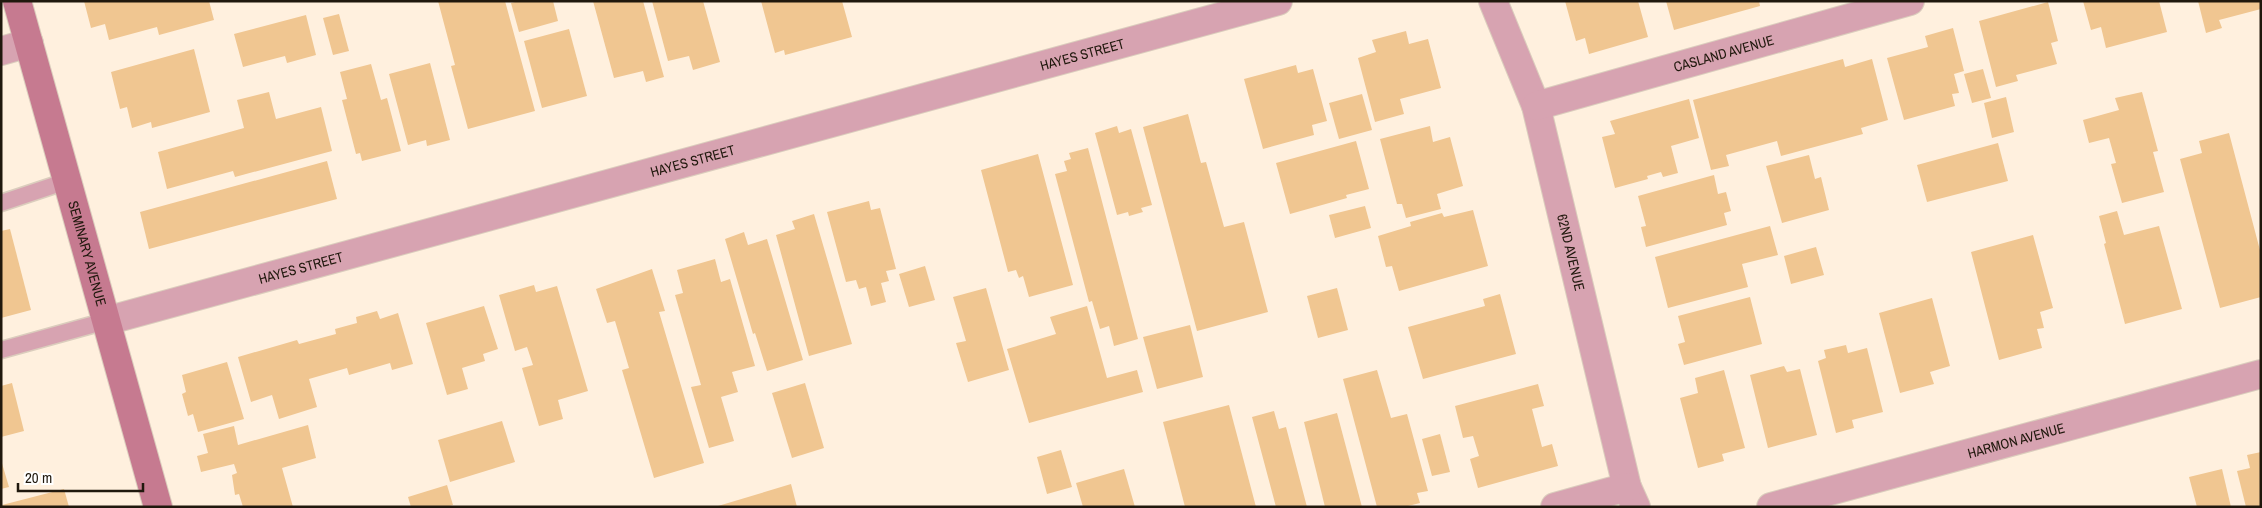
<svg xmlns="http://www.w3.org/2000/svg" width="2262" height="508" viewBox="0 0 2262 508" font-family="'Archivo Narrow',sans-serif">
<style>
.building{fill:#f0c691}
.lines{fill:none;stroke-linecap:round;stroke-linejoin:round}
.lane-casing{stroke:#dbcdbd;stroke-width:19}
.street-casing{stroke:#dbcdbd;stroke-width:30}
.secondary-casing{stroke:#dbcdbd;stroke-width:30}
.lane{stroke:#d7a3b1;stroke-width:16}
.street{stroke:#d7a3b1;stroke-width:28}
.secondary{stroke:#c67a90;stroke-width:28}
.labels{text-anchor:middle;stroke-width:4.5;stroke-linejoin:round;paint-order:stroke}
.street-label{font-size:14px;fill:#20180d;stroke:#fff}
</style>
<rect width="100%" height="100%" fill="#fff0de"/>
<g class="building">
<polygon points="84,1 209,1 214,20 159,35 157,27 109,40 105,24 91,28"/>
<polygon points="438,1 505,1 535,111 468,129 451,66 455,65"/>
<polygon points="519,1 553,1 558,21 519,32 511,3"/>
<polygon points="593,1 643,1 664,77 646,82 643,71 614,78"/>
<polygon points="652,1 703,1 720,62 693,70 689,56 668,61"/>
<polygon points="761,1 842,1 852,37 785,55 784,50 775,53"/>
<polygon points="1565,1 1638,1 1648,37 1589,54 1585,38 1576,41"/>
<polygon points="1666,1 1759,1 1760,6 1674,30"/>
<polygon points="2083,1 2159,1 2167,32 2106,48 2101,27 2091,30"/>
<polygon points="2198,1 2261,1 2261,9 2219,20 2222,28 2206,33"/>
<polygon points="2048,2 2058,41 2051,43 2057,64 2016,75 2018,81 1996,87 1979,21"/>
<polygon points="339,14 349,51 333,55 323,18"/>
<polygon points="306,15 316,55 287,63 285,56 243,67 234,34"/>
<polygon points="1953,28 1964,71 1954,74 1959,93 1952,94 1955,106 1904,120 1887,58 1928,47 1925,36"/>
<polygon points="569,29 587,96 542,108 524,41"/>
<polygon points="1406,31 1409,44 1428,39 1441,88 1400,99 1404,114 1375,122 1358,58 1376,52 1372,40"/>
<polygon points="194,49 210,112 152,128 151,122 132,128 127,107 120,109 111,72"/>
<polygon points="1843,59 1845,67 1872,59 1888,120 1861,128 1863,134 1781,156 1777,141 1726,155 1729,166 1711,170 1693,100"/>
<polygon points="430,63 450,140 427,146 426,140 408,145 389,74"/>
<polygon points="371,64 381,100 387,98 401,151 362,161 360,153 356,154 342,100 347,99 340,72"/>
<polygon points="1296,65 1298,73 1313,69 1327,121 1312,125 1314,135 1263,149 1244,79"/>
<polygon points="1983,69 1991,98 1972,103 1964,74"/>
<polygon points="269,92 276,119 321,107 332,151 235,177 233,171 167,189 158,152 244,128 237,100"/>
<polygon points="2142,92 2158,151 2153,152 2164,192 2122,203 2111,164 2116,163 2109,138 2089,143 2083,120 2119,110 2115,98"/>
<polygon points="1362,94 1372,130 1339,139 1329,103"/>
<polygon points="2006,97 2014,132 1992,138 1984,103"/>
<polygon points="1689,99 1699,138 1671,146 1678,173 1663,177 1661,172 1647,176 1648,179 1615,188 1602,137 1615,134 1610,121"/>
<polygon points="1188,114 1201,163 1206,162 1224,227 1244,222 1268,312 1197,331 1143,127"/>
<polygon points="1117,126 1119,133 1131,129 1152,205 1141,208 1143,212 1129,216 1128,212 1117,215 1095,133"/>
<polygon points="1430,126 1433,142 1450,137 1463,186 1437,194 1441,209 1406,218 1402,204 1397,204 1380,139"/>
<polygon points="2229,133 2261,254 2261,297 2220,308 2180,159 2202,153 2199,141"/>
<polygon points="1356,141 1369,189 1346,195 1347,198 1290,214 1276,163"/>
<polygon points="1998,143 2008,181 1927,202 1917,165"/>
<polygon points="1088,148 1138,339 1114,346 1109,326 1100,329 1092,301 1089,302 1055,174 1067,171 1064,161 1071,159 1069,153"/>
<polygon points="1038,154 1073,285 1029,297 1023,276 1019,278 1016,270 1008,272 981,170"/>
<polygon points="1809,155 1815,179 1821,177 1829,210 1782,223 1766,166"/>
<polygon points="327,161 337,199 149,249 140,212"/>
<polygon points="1714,175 1718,194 1726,192 1731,211 1724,213 1727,225 1646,247 1641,227 1646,226 1638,196"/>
<polygon points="869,201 871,210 880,208 896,269 886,271 889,281 881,283 886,302 871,306 866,287 859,289 856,280 846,282 827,212"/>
<polygon points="1365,206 1371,228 1335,238 1329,215"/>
<polygon points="1473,210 1488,266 1399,291 1392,266 1386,267 1378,236 1411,226 1410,222 1442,213 1444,217"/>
<polygon points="2117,211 2124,235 2159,226 2182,309 2125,324 2104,244 2106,243 2099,216"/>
<polygon points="814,214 852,344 809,356 776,235 795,229 792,221"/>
<polygon points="1770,226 1778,255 1742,264 1748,287 1668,308 1655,257"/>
<polygon points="10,229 31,310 1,318 1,231"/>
<polygon points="744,232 748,245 767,239 803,360 767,371 755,333 753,334 725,239"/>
<polygon points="2033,235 2053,308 2040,312 2044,328 2037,329 2042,348 1999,360 1971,252"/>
<polygon points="1816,247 1824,275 1791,284 1784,256"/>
<polygon points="715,259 721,282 730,279 755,366 732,372 738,392 721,397 734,441 709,448 691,387 701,385 675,295 683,293 677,270"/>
<polygon points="925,266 935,300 909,307 899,274"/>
<polygon points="652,269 665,311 659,312 704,463 654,478 622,370 629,368 615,321 607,323 596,289"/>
<polygon points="534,285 536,292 557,286 588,391 558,400 563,419 539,426 522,368 533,365 527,347 515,351 499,295"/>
<polygon points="986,288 1009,370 968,382 956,343 966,341 953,297"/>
<polygon points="1337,288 1348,330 1318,338 1307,296"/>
<polygon points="1500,294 1516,354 1423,379 1408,327 1485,306 1483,299"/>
<polygon points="1750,297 1762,344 1684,365 1678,344 1685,342 1678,316"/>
<polygon points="1932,298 1950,366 1930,372 1934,384 1900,393 1879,313"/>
<polygon points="484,306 498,349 483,354 485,361 462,368 468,389 447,395 426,323"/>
<polygon points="1087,306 1107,378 1137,370 1143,392 1029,423 1007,349 1056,334 1050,317"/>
<polygon points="377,311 380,319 398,313 413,364 392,370 390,363 349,375 347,368 309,379 317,407 279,419 272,395 251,402 238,357 297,340 299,344 336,334 335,329 357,323 356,317"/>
<polygon points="1190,325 1203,377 1157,389 1143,337"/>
<polygon points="1846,345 1848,353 1867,348 1883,412 1852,420 1854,428 1836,433 1818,361 1826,358 1824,350"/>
<polygon points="227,362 244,419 198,432 193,414 188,416 182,394 186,392 182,375"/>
<polygon points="1784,366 1787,372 1800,369 1817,435 1768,448 1750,375"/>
<polygon points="1377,370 1391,418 1407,414 1428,491 1417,493 1420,503 1404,507 1377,507 1343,379"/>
<polygon points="1724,370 1745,448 1722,454 1724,461 1698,468 1680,398 1698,393 1695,378"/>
<polygon points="12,383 24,431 1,437 1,386"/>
<polygon points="805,383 824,448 792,458 772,393"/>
<polygon points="1538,384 1544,406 1532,409 1542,447 1552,444 1558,466 1478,488 1470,459 1479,456 1473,436 1463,438 1455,406"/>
<polygon points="1229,405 1256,507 1185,507 1163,422"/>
<polygon points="1274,411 1279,429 1286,427 1307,507 1276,507 1252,417"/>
<polygon points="1337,413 1362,507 1325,507 1304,422"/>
<polygon points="502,421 515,462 450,482 438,440"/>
<polygon points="308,425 316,458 282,468 293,507 243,507 239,494 235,495 232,475 237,473 234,464 201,472 197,456 208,453 203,434 234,426 238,445"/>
<polygon points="1440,434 1450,472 1432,476 1422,439"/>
<polygon points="1061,450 1072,487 1047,494 1037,457"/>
<polygon points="2261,452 2261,507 2246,507 2237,471 2250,468 2247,455"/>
<polygon points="1,460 9,487 1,489"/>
<polygon points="1124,469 1135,507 1083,507 1076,483"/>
<polygon points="2222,469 2231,507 2197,507 2189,477"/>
<polygon points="791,484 797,507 718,507 718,506"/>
<polygon points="447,485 453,505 446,507 411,507 408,497"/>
<polygon points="64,489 69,507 2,507 2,505"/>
</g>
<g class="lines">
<defs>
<g id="lane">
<polyline points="1,203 67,181"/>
<polyline points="1,350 106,321"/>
</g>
<g id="street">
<path id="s1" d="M1493,1L1536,106L1627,487L1636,507"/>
<polyline points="1,51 29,43"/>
<path id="s2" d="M1536,106L1910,1"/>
<path id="s3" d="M106,321L1278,1"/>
<polyline points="1555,507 1627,487"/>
<path id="s4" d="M1771,507L2261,374"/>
</g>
<g id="secondary">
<path id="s5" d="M17,1L158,507"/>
</g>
</defs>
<use href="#lane" class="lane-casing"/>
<use href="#street" class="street-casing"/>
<use href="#secondary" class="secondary-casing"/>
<use href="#lane" class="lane"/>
<use href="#street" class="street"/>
<use href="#secondary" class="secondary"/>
</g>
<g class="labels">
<g class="street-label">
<text dy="5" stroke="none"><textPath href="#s2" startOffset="195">CASLAND AVENUE</textPath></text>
<text dy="5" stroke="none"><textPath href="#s3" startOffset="1012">HAYES STREET</textPath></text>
<text dy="5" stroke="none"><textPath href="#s3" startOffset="608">HAYES STREET</textPath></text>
<text dy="5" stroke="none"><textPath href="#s1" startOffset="264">62ND AVENUE</textPath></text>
<text dy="5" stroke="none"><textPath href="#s5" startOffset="262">SEMINARY AVENUE</textPath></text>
<text dy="5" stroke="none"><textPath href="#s3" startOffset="202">HAYES STREET</textPath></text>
<text dy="5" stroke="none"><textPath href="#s4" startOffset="254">HARMON AVENUE</textPath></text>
</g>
</g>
<rect width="2262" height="508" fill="none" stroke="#20180d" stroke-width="5"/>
<path d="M18 483v8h125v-8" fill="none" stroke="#20180d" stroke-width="2.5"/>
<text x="25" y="483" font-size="15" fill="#20180d" stroke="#ffffff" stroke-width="4" paint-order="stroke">20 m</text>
</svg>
